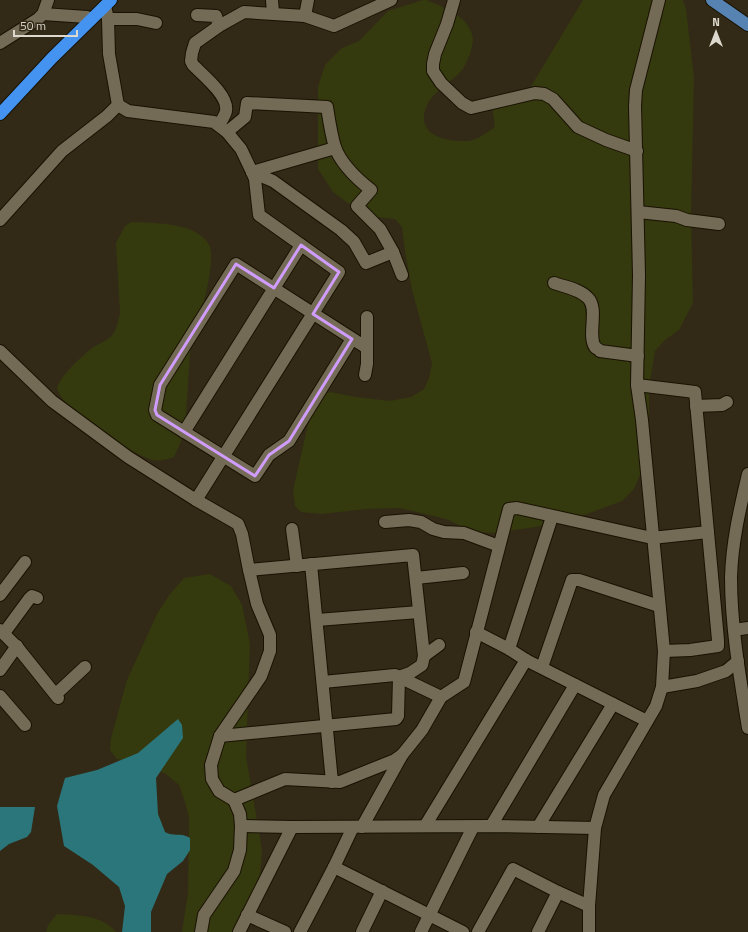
<svg xmlns="http://www.w3.org/2000/svg" width="748" height="932" viewBox="0 0 748 932" font-family="'Titillium Web',sans-serif">
<style>
.green{fill:#34390e}
.water{fill:#2b767b}
.lines{fill:none;stroke-linecap:round;stroke-linejoin:round}
.minor-casing{stroke:#191202;stroke-width:14}
.major-casing{stroke:#191202;stroke-width:14}
.highway-casing{stroke:#191202;stroke-width:14}
.minor{stroke:#746b56;stroke-width:12}
.major{stroke:#5783b3;stroke-width:12}
.highway{stroke:#4493f1;stroke-width:12}
.marked{fill:none;stroke:#d09dfe;stroke-width:3;stroke-linejoin:round}
</style>
<rect width="100%" height="100%" fill="#322a17"/>
<g class="green">
<path d="M423,0H426C445,8 470,16 473,39C473,43 471,48 471,51C469,57 465,66 462,70C453,81 433,92 427,105C414,135 445,142 468,141C478,140 487,132 495,127L492,105L524,98L583,0H683L686,9L694,78L691,215L693,303L679,330L665,340L655,351L649,387V439L642,470L634,489L622,501L587,514L542,526L495,533L473,532L446,519L400,508L365,509L322,514L301,512L295,506L293,490L306,433L313,407L323,395L330,392L356,397L390,401L411,397L424,389L429,378L432,363L412,290L405,251L402,227L395,219L367,216L352,206L333,192L318,169V87L325,65L342,48L359,41L388,11Z"/>
<path d="M131,222C154,223 200,222 210,247C214,258 207,290 204,302C203,309 197,314 194,321C192,325 192,331 191,336L185,432L174,457C165,460 158,462 150,459C129,453 76,415 62,398C59,395 58,391 57,387C64,372 79,359 92,348C98,344 109,340 113,334C117,328 118,321 120,313L116,243L125,226Z"/>
<polygon points="210,574 231,586 242,605 250,644 246,756 262,850 258,902 242,932 182,932 188,893 189,818 185,802 179,785 166,774 148,766 117,759 110,750 111,738 127,680 157,614 170,594 184,578"/>
<path d="M57,914C77,915 102,915 116,932H46L48,925Z"/>
</g>
<g class="water">
<path d="M178,719L182,725L183,738L156,778L158,814L165,832C173,837 181,832 190,838V850L183,861L167,874L151,912V932H122L125,906L119,887L93,865L64,846L57,806L65,778L97,770L138,753Z"/>
<polygon points="0,807 35,807 31,832 27,837 9,844 0,851"/>
</g>
<g class="lines">
<defs>
<g id="minor">
<polyline points="272,0 273,13"/>
<polyline points="454,0 447,24 435,54 433,64 433,71 441,83 462,103 471,108 535,93 544,94 553,99 578,127 606,140 637,151"/>
<polyline points="43,14 48,0"/>
<polyline points="197,15 216,16 219,26"/>
<polyline points="305,16 308,0"/>
<polyline points="108,19 137,19 156,23"/>
<polyline points="0,43 38,19 43,14 87,17 91,19"/>
<polyline points="118,105 128,111 214,122 227,132 241,149 252,172 255,179 259,215 339,272 196,500"/>
<path d="M219,125C221,121 225,116 226,111C229,96 203,75 193,65L191,61L192,53L195,43L219,26L244,12L305,16L334,26L391,0"/>
<path d="M227,132L245,117L247,103L327,107C329,120 331,134 335,147C341,164 357,179 371,190L357,206L380,229L393,252L402,275"/>
<polyline points="252,172 273,181 341,230 354,242 366,263 393,252"/>
<polyline points="252,172 335,148"/>
<polyline points="638,212 676,216 687,220 719,224"/>
<polyline points="0,220 62,151 107,116 118,105 109,54 108,19 105,6"/>
<path d="M554,283C565,287 580,289 588,298C599,309 587,335 595,347C597,349 599,349 600,351L638,356"/>
<polyline points="352,339 289,441 269,455 255,476 157,415 155,410 160,385 236,264 367,348"/>
<polyline points="0,351 52,401 128,457 196,500 238,524 242,534 249,570 257,604 270,635 270,651 261,676 220,736 211,765 212,779 219,791 234,800 285,779 340,782 395,760 402,755"/>
<polyline points="365,375 367,364 367,317"/>
<polyline points="637,385 695,392 718,640 718,646 690,650 664,651"/>
<polyline points="696,406 722,405 727,402"/>
<polyline points="184,432 301,245"/>
<path d="M748,474C740,508 732,542 731,577C731,627 740,678 748,728"/>
<polyline points="385,522 409,520 421,522 433,529 444,532 464,533 499,546"/>
<polyline points="292,529 297,566"/>
<polyline points="311,564 332,782"/>
<polyline points="249,570 413,555 424,656 422,665 410,673 399,677"/>
<polyline points="416,578 463,573"/>
<polyline points="0,595 25,562"/>
<polyline points="317,620 419,612"/>
<polyline points="0,630 18,648 58,698"/>
<polyline points="734,630 748,628"/>
<polyline points="476,632 509,649 526,660 647,721"/>
<polyline points="4,633 29,599 32,596 37,598"/>
<polyline points="509,649 552,517"/>
<polyline points="424,656 439,645"/>
<polyline points="542,667 572,580 579,580 659,606"/>
<polyline points="0,670 17,646"/>
<polyline points="323,682 395,675 441,697"/>
<polyline points="662,687 697,681 726,671 738,661"/>
<polyline points="56,694 85,667"/>
<polyline points="0,696 25,725"/>
<polyline points="220,736 396,719 398,716 399,677"/>
<polyline points="241,826 292,827 491,826 595,828"/>
<polyline points="425,826 526,660"/>
<polyline points="491,826 575,685"/>
<polyline points="362,827 402,755 422,730 441,697 464,682 509,509 517,508 652,538 708,532"/>
<polyline points="538,827 613,704"/>
<polyline points="334,867 463,932"/>
<polyline points="247,915 285,932"/>
<polyline points="201,932 204,915 234,871 240,850 241,826 240,814 234,800"/>
<polyline points="239,932 292,827"/>
<polyline points="300,932 334,867 353,827"/>
<polyline points="362,932 382,891"/>
<polyline points="421,932 473,827"/>
<polyline points="478,932 513,869 558,892 589,906"/>
<polyline points="538,932 558,892"/>
<polyline points="589,932 589,906 595,828 604,795 656,706 662,687 664,651 642,420 637,385 639,275 635,106 636,90 659,0"/>
</g>
<polyline id="major" points="712,0 748,25"/>
<polyline id="highway" points="0,114 52,58 111,0"/>
</defs>
<use href="#minor" class="minor-casing"/>
<use href="#major" class="major-casing"/>
<use href="#highway" class="highway-casing"/>
<use href="#minor" class="minor"/>
<use href="#major" class="major"/>
<use href="#highway" class="highway"/>
</g>
<path class="marked" d="M301,245L339,272L313,314L352,339L289,441L269,455L255,476L157,415L155,410L160,385L236,264L274,288Z"/>
<g transform="translate(716 32)" stroke="#322a17" stroke-width="3" paint-order="stroke">
<path d="M0-3L7 15L0 10L-7 15Z" fill="#ddd8cd"/>
<text y="-6" font-size="11" font-weight="bold" text-anchor="middle" fill="#ddd8cd">N</text>
</g>
<path d="M14 30v6h63v-6" fill="none" stroke="#ddd8cd" stroke-width="2"/>
<text x="20" y="30" font-size="12" fill="#ddd8cd" stroke="#322a17" stroke-width="3" paint-order="stroke">50 m</text>
</svg>
